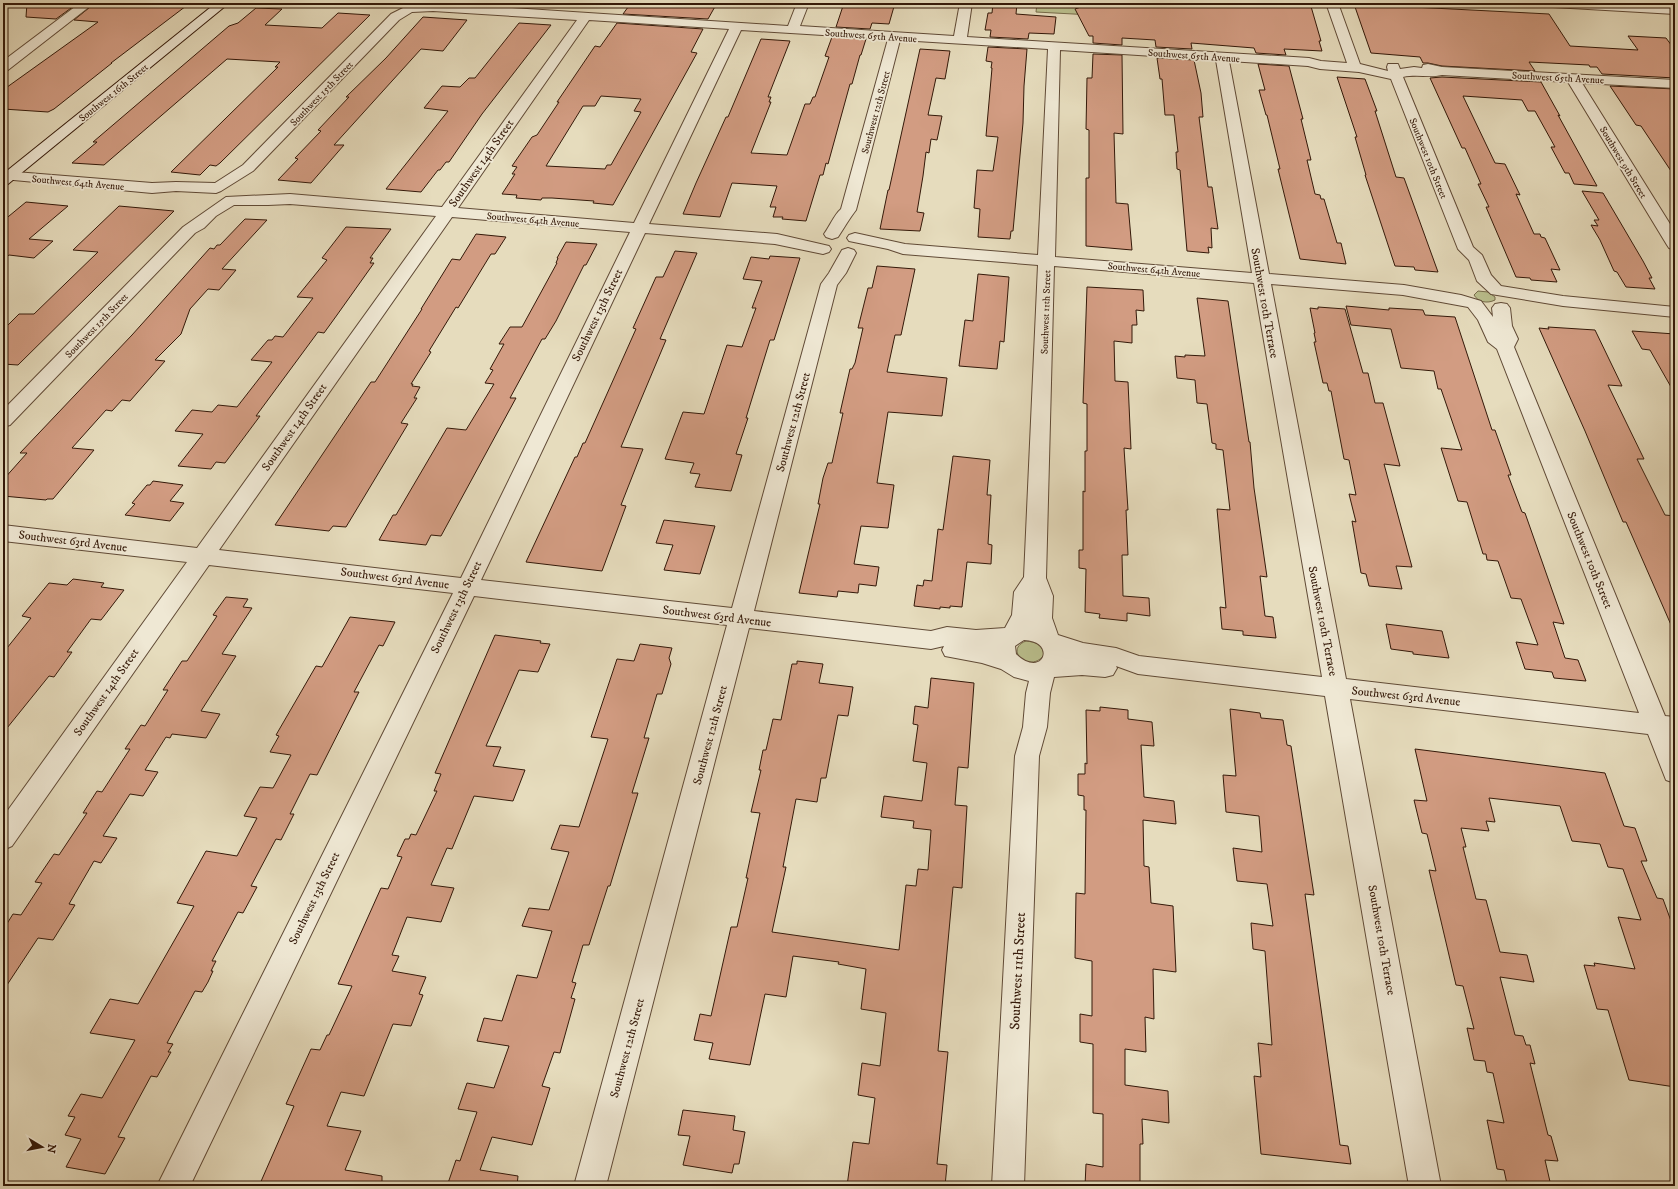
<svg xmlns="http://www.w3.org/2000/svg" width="1678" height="1189" viewBox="0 0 1678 1189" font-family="'IM FELL DW Pica',serif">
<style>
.green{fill:#babf8d;stroke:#776c4b}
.building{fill:#d29c82;stroke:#341909;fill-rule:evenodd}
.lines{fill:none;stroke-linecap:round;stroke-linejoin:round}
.street-casing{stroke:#604a36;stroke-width:2}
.secondary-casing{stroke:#341909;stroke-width:2}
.street{fill:#efe8d4;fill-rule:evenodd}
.secondary{fill:#efe8d4;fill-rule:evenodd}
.labels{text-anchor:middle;stroke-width:3.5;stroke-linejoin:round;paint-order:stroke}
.far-street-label{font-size:10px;fill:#341909;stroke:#efe8d4}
.street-label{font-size:12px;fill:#341909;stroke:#efe8d4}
.near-street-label{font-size:14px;fill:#341909;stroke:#efe8d4}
</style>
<rect width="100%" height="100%" fill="#e6dcbd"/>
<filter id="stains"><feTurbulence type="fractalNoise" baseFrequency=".005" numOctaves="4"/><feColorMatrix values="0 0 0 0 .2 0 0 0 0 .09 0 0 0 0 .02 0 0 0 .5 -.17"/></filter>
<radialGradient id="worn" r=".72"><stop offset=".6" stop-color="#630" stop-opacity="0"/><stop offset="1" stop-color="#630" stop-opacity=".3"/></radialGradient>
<g class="green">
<polygon points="1037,3 1092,3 1092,15 1036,12"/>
<path d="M1478,291L1488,292L1495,297V300C1487,304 1478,302 1474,295Z"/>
<path d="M1026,641C1035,642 1043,644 1044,655C1030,674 1003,650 1026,641Z"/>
</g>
<g class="building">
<polygon points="27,3 78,3 56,19 26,17"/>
<polygon points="95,3 190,3 111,63 112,63 54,109 48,112 3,109 3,90 98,22 74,20"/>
<polygon points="631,3 717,3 708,19 623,14"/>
<polygon points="855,3 895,3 889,24 872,23 870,29 836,27 843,6 855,6"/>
<polygon points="993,3 1017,3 1016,14 1056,17 1054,34 1029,33 1028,39 990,37 991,30 985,30 988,13 992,13"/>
<polygon points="1084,3 1310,3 1321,41 1319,41 1322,51 1284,49 1286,55 1256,53 1254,48 1191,43 1192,49 1156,47 1155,40 1122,38 1122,45 1093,43 1093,36 1089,36 1075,9 1084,6"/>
<polygon points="1354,4 1549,14 1570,46 1638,50 1628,36 1666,38 1675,50 1675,78 1602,74 1597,67 1590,67 1589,65 1529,62 1535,71 1442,66 1428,63 1423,63 1420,57 1371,53"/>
<polygon points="256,8 282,9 265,25 322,28 338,13 370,15 220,163 216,166 210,165 200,175 171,172 278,67 275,67 280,62 227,59 104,165 72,163 97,142 93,142 229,26 238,23"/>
<polygon points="423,17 467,20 443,51 421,49 334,145 344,145 311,183 278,180 298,159 295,158 321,131 318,130 349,97 346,97 386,58"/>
<polygon points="519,23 551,25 482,114 449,162 446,162 440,170 438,170 421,192 386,189 448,111 424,108 442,86 460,87 469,78 475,78"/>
<path d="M617,23L703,29L691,52L697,53L613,205L593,203L594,201L552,198H542L541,200L516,198L517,195L502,194L515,174H512L517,167L512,166L532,137L537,135L559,102H557L595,46L600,47ZM601,96L641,99L634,111L641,112L611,165H607L605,169L546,166L583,106H595Z"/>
<polygon points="832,37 866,39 861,55 860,55 852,84 850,84 828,164 826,163 823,175 820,175 806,221 782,219 783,217 773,217 776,207 770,207 777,186 732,183 720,217 683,214 696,183 726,117 728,117 761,39 790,41 768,97 771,97 769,102 771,102 751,153 787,155 805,104 810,104 813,97 815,97 829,57 825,56"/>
<polygon points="988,47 1027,49 1024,86 1023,123 1013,231 1011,231 1010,239 978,237 980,209 974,208 977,170 993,171 998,137 986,136 992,68 991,68 992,62 986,61"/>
<polygon points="920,49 950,51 945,79 936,78 928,115 942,116 937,140 931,139 929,153 926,152 923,176 917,212 924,213 920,231 880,229 888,190 889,190"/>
<polygon points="1093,54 1122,55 1123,134 1114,133 1116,203 1128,204 1132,250 1086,246 1086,178 1089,178 1089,130 1086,129 1087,78 1092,78"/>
<polygon points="1157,58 1194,60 1201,93 1203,117 1199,117 1208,187 1212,187 1218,229 1211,228 1212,248 1208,247 1209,253 1187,251 1180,170 1177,169 1176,152 1178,152 1174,115 1165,115 1162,79 1160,79"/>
<polygon points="1258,64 1289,66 1303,119 1301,119 1311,160 1307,160 1315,194 1320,195 1321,199 1324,199 1337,243 1341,243 1346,264 1300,259 1278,169 1280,169 1267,115 1266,115 1259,90 1265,90"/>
<polygon points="1337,77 1365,79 1377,111 1375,111 1396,177 1404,178 1438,272 1415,270 1414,267 1395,266 1365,175 1366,175 1355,137 1357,137"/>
<polygon points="1442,77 1541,82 1560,116 1558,115 1597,186 1574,184 1569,173 1565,173 1551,147 1555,147 1535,111 1528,111 1522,100 1463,96 1495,163 1505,164 1520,195 1516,194 1534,234 1540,234 1541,237 1545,238 1560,270 1551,269 1557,282 1531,280 1530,278 1516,277 1486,207 1489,207 1478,184 1481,184 1465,148 1462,148 1430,78"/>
<polygon points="1610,86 1675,89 1675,177 1641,126 1636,125"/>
<polygon points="1582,191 1603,193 1643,261 1652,278 1649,278 1655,289 1626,287 1617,272 1614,271 1600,240 1591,225 1598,226 1594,220 1599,220"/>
<polygon points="26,202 68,206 29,239 53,241 34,258 9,255 3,260 3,221"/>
<polygon points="119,206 174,211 18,365 3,364 3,330 19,314 34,314 98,252 73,250"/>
<polygon points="245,219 267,220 222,269 236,270 219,290 208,289 190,309 181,334 155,360 165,361 130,401 122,400 112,411 106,410 72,448 94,450 53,499 47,499 46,500 3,496 3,480 27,453 20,453 132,335 210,248 214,249 217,245 220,245"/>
<polygon points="346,227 391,229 370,258 373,258 370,263 374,263 337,315 324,333 318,332 256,416 260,416 225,463 216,462 211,469 178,466 203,434 175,431 192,410 212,412 218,405 237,407 272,362 251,360 268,340 272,340 275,336 283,337 313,298 297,297 327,260 322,258"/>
<polygon points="476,234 506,237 495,254 491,254 458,308 456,307 429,351 431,352 411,384 413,384 412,386 420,387 414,398 417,398 401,423 408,424 346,527 333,526 329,531 275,525 371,382 375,382 422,309 421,309 452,259 460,260"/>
<polygon points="566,242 597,244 586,265 584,265 556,321 545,339 542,339 510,398 516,398 441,536 431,535 426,545 379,540 393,515 396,515 447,428 466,430 494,384 485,383 493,370 490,369 504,344 499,344 510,327 522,327 557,263 556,263 558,258 557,258"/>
<polygon points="675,251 697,253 660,339 666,340 621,447 643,449 621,505 626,506 602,571 526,562 575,457 577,457 583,443 585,443 636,329 633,328 656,277 663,277"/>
<polygon points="770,256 800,258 774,340 770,340 746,418 748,418 736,454 742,455 731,491 695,487 700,474 690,473 694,463 665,459 683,412 704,414 727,345 742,347 756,308 752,308 762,281 743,279 751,257 769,259"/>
<polygon points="877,266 915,269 901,335 895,335 887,372 947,378 942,416 888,412 877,483 894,485 888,528 861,526 854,564 879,567 876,586 859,584 858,593 838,591 837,597 799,593 820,504 818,504 823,478 828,463 832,463 843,413 840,413 850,369 852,369 855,363 863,328 858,328 868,288 872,288"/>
<polygon points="978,274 1009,277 1004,342 1000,341 997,369 959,366 965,320 973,321"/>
<polygon points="1087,287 1143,290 1144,311 1136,310 1137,325 1132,325 1132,343 1114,341 1115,381 1128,382 1131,449 1124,448 1128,510 1126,510 1128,555 1122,555 1123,596 1149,598 1150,616 1127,613 1127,621 1099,618 1100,614 1085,612 1086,569 1079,568 1079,550 1083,550 1083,491 1085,492 1085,451 1087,451 1087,404 1083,403"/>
<polygon points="1197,298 1228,301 1249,442 1250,442 1254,488 1267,577 1260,576 1265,616 1273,617 1276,638 1243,635 1243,631 1222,629 1220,607 1226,608 1217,509 1230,510 1223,450 1216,449 1216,444 1212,443 1207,404 1197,403 1195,380 1177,378 1175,356 1185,357 1185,355 1205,356"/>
<polygon points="1346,306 1389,310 1389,308 1423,310 1425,315 1455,317 1492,430 1495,430 1511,475 1508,475 1522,512 1525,513 1564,624 1553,622 1565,658 1578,660 1586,681 1554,678 1552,672 1525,669 1516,642 1538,645 1521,599 1511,598 1498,561 1487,560 1486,554 1483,554 1467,502 1458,501 1441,448 1462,450 1441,389 1438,389 1434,371 1401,368 1391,329 1351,325"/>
<polygon points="1318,307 1345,309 1363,373 1368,373 1375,403 1383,403 1400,466 1384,464 1412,567 1396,566 1402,589 1369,586 1366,574 1361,573 1352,521 1356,522 1349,494 1356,495 1349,460 1344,459 1331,391 1329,391 1327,383 1323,383 1314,342 1316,342 1314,333 1315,333 1310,308 1318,309"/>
<polygon points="1548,327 1595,330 1622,386 1608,385 1644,459 1637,459 1665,515 1675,516 1675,634 1626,522 1623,522 1585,431 1539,328 1549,329"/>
<polygon points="1632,331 1675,334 1675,394 1650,350 1642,349"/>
<polygon points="953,456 990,460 987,495 991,495 988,544 992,545 991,564 967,562 962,607 950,606 950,608 940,607 940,609 914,606 917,585 923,586 924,580 932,581 938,529 943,530"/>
<polygon points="153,481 183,485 170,501 184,503 170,521 125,515 135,504 132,503 147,485 150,485"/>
<polygon points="664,520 715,526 700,574 664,570 673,545 656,543"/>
<polygon points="73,579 104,583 101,587 124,590 101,620 91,619 67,652 72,652 54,677 49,676 3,733 3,653 31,618 22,616 49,583 67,585"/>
<polygon points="226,597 248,599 243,607 252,608 222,654 236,656 201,711 220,714 206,738 172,734 170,738 166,737 145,770 158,772 143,796 130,794 103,836 117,838 101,863 94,861 69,904 75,905 53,940 38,938 3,991 3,930 13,914 21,915 42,883 35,882 54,854 59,855 87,813 83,813 97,791 102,792 130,749 125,749 141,725 145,726 168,690 163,690 182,661 187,661 217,616 213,615"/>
<polygon points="350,617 395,622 383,646 379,645 354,692 359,692 317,775 310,774 290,814 294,814 281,840 276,839 251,886 257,887 243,913 238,912 212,961 216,961 211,971 213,971 208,982 202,992 195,991 167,1043 173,1044 168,1052 171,1052 157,1077 151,1076 118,1137 125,1138 105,1174 66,1167 81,1139 65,1135 75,1117 68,1116 81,1094 102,1098 135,1040 90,1033 110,999 138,1004 194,906 177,903 206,851 237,856 257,818 244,816 260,787 273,788 291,755 270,752 279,736 276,735 316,666 322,667"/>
<polygon points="1386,624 1442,631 1449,658 1413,654 1413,652 1391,649"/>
<polygon points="495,635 541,641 540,643 550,644 538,672 519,670 486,746 501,747 493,766 525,770 513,801 474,796 452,849 447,848 431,885 454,888 441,922 407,917 392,955 399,956 392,971 426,977 419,994 423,995 411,1026 393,1024 364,1096 341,1092 327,1126 361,1131 345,1170 382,1176 382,1186 259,1186 294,1106 286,1104 311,1049 320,1050 327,1035 329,1035 352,986 338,984 381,888 388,889 402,857 397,856 405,839 409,839 411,834 416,835 437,791 434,791 441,774 435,773"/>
<polygon points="640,644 672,648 669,658 671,664 662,694 657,694 644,738 649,738 632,793 638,793 610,886 608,886 589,945 583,945 572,982 576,983 571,998 575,999 560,1053 554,1052 542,1086 550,1088 532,1145 492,1137 480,1170 518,1176 517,1186 447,1186 456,1160 460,1161 477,1112 458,1109 467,1083 494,1088 509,1046 477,1041 484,1018 502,1021 517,975 537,978 552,931 522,926 529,908 549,910 569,852 551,849 560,825 579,827 608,739 591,737 617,659 634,661"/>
<polygon points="797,661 823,664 819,683 853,687 848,716 838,715 826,778 821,778 817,802 796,799 783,867 786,867 772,932 899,950 906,885 916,886 918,869 928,870 931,830 913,828 914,821 881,817 884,796 922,801 927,763 913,761 918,725 913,724 915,706 928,708 931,678 974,683 968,768 958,767 955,805 967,806 962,888 953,887 938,1051 948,1052 937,1164 947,1165 945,1186 847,1186 853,1142 869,1144 875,1098 858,1095 862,1063 880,1066 886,1013 861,1009 866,969 838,964 839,962 793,956 786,997 765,994 750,1065 709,1059 713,1043 694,1040 700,1014 711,1016 731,927 737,927 748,878 746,878 760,813 751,812 761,770 759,770 763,750 766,750 773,719 781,720 792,664 797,664"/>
<polygon points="1100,707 1128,710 1128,719 1152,722 1154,746 1141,745 1144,797 1174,801 1176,824 1143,820 1144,866 1149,867 1151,903 1173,906 1176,972 1153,969 1154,1019 1145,1017 1146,1052 1125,1049 1125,1085 1168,1091 1169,1123 1142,1119 1143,1144 1140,1144 1140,1186 1085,1186 1086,1164 1103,1167 1103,1114 1093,1113 1093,1044 1080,1042 1080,1014 1092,1016 1092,961 1075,958 1076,893 1085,894 1086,810 1084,810 1084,796 1078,795 1078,774 1085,774 1085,763 1087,764 1086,710 1100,711"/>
<polygon points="1230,709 1260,713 1261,718 1283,720 1287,745 1291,746 1314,895 1305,894 1340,1145 1348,1146 1351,1164 1261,1154 1254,1076 1261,1077 1258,1043 1272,1045 1265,951 1253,949 1251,923 1273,926 1267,884 1237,881 1233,848 1262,852 1259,816 1226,812 1223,775 1236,776"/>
<polygon points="1415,749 1605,773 1624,826 1635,828 1647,861 1641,861 1657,898 1663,899 1675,932 1675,1087 1629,1080 1608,1010 1597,1009 1584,965 1595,966 1594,963 1635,969 1618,917 1641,920 1623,869 1608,867 1600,844 1572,841 1560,806 1489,798 1495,822 1486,821 1489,831 1461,828 1466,847 1463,847 1476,899 1486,900 1500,952 1527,955 1534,982 1500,977 1515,1035 1523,1036 1526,1045 1530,1045 1535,1064 1530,1063 1548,1135 1551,1136 1558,1161 1545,1160 1551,1186 1521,1186 1507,1184 1504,1170 1497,1169 1487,1120 1504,1123 1493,1073 1487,1072 1485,1061 1474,1060 1467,1028 1474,1029 1463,986 1456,985 1429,870 1436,871 1427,834 1422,833 1414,800 1427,801"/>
<polygon points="683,1110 735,1116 733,1130 745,1132 739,1164 734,1164 732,1173 683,1165 690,1136 678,1135"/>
</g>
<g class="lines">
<defs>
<g id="street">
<polygon points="80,3 94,3 8,70 3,71 3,61"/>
<polygon points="359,3 406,3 404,6 400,7 365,7 361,6"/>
<path d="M433,3L788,26L797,3H809L800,26L954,36L960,3H972L967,37L1309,58L1321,61L1347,63L1326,3H1338L1360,64L1388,71L1387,67L1388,64H1398L1400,69L1414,67L1422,68L1423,65L1428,64L1442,67L1675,80V88L1582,83L1675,232V250L1669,248L1667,245L1568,82L1442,75C1429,78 1417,74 1403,77L1473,247L1482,255L1491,275L1501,286L1563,296L1675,307V317L1563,306L1491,294L1477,281L1469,260L1458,249L1391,79L1359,72L1320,69L1308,66L1229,61L1269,274L1404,285L1461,295L1481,301L1493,317L1492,308L1495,304L1501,303L1507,304L1510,308L1512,326L1518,339L1514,347L1665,716L1675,717V737H1673L1675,741V783L1666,780L1648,734L1350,699L1441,1186H1409L1325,696L1138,674L1116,666L1117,668L1113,675L1105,677L1082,675L1054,677L1050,693L1047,727L1039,756L1024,1186H992L1015,756L1023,727L1026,693L1029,681L1014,677L1001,669L982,663L945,656L942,650L944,646L931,649L749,628L606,1186H574L727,625L474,596L190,1186H157L453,593L209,565L12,846L3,850V817L187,562L3,541V525L197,548L436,216L290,204L268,205H234L216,216L204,228L195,233L10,425L3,427V410L183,227L226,197L290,194L442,207L577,20L433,11L412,12L399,20L253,171L221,191L216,193L176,191L152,193L3,179V171L152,183L176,182L215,183L243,165L391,14L407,6ZM589,20L729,29L634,223L458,208ZM741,30L888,39L841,209C834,215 830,226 824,234L826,237L832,239L838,237C844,228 849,219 856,210L900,40L1048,49L1038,255L905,244L855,233L849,235L847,238L849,241L888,249L903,254L1038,265L1024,577L1014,592L1012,615L1005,628L976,630L947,627L931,631L754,611L837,285L846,273L856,253L854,250L848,248L842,250L829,273L821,284L732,608L481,580L645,233L775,244L823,254L829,252L831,249L829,246L777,234L649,224ZM1060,50L1216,60L1252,273L1055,257ZM452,217L630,232L461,578L219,550ZM1054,266L1254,283L1322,677L1139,656L1116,648L1083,643L1058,635L1052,618L1053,596L1046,578ZM1271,284L1403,295L1468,307L1478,320L1488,342L1497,349L1639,713L1346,679ZM1024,640C1058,641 1043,680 1016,654L1015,646Z"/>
<polygon points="1547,3 1615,3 1675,6 1675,14 1553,7 1549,6"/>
</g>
<polygon id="secondary" points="216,3 229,3 8,184 3,185 3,174"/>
</defs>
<use href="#street" class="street-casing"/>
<use href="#secondary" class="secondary-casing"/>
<use href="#street" class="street"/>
<use href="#secondary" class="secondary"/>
</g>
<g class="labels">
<g class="far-street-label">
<text transform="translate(871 35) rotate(4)" y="4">Southwest 65th Avenue</text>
<text transform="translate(1194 55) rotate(4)" y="4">Southwest 65th Avenue</text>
<text transform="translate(1558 77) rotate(3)" y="4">Southwest 65th Avenue</text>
<text transform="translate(113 92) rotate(-39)" y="4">Southwest 16th Street</text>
<text transform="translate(321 93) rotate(-46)" y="4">Southwest 15th Street</text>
<text transform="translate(875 112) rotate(-75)" y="4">Southwest 12th Street</text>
<text transform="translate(1429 158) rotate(68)" y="4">Southwest 10th Street</text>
<text transform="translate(1624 162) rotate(59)" y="4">Southwest 9th Street</text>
<text transform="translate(78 182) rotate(5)" y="4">Southwest 64th Avenue</text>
<text transform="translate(533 219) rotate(5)" y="4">Southwest 64th Avenue</text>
<text transform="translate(1154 269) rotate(5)" y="4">Southwest 64th Avenue</text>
<text transform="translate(1045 312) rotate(-88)" y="4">Southwest 11th Street</text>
<text transform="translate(96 325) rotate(-46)" y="4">Southwest 15th Street</text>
</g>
<g class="street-label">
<text transform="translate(481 163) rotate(-55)" y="4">Southwest 14th Street</text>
<text transform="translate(1265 303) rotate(80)" y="4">Southwest 10th Terrace</text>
<text transform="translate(597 315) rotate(-64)" y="4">Southwest 13th Street</text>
<text transform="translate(793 422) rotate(-75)" y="4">Southwest 12th Street</text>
<text transform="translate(294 427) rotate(-55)" y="4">Southwest 14th Street</text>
<text transform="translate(73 541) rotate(7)" y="4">Southwest 63rd Avenue</text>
<text transform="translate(1590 560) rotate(68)" y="4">Southwest 10th Street</text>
<text transform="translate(395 578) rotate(7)" y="4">Southwest 63rd Avenue</text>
<text transform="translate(456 607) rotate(-64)" y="4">Southwest 13th Street</text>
<text transform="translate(717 616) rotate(7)" y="4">Southwest 63rd Avenue</text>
<text transform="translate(1323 621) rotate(79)" y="4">Southwest 10th Terrace</text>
<text transform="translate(106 692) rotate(-55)" y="4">Southwest 14th Street</text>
<text transform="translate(1406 696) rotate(6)" y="4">Southwest 63rd Avenue</text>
<text transform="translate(710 735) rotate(-75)" y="4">Southwest 12th Street</text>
<text transform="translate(314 898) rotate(-64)" y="4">Southwest 13th Street</text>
<text transform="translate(1382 940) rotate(80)" y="4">Southwest 10th Terrace</text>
<text transform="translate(627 1048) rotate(-75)" y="4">Southwest 12th Street</text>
</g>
<g class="near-street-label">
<text transform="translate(1017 971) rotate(-87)" y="5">Southwest 11th Street</text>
</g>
</g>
<rect width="1678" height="1189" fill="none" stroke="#e6dcbd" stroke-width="16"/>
<rect x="4" y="4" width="1670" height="1181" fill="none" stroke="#341909" stroke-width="2"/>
<rect x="8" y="8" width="1662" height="1173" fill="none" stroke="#341909"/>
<g transform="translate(42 1147) rotate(100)" stroke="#efe8d4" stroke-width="3" paint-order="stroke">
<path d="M0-3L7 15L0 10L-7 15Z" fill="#341909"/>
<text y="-6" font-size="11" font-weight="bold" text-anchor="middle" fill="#341909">N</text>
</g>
<rect width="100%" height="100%" filter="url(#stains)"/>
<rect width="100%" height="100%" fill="url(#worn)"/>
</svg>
